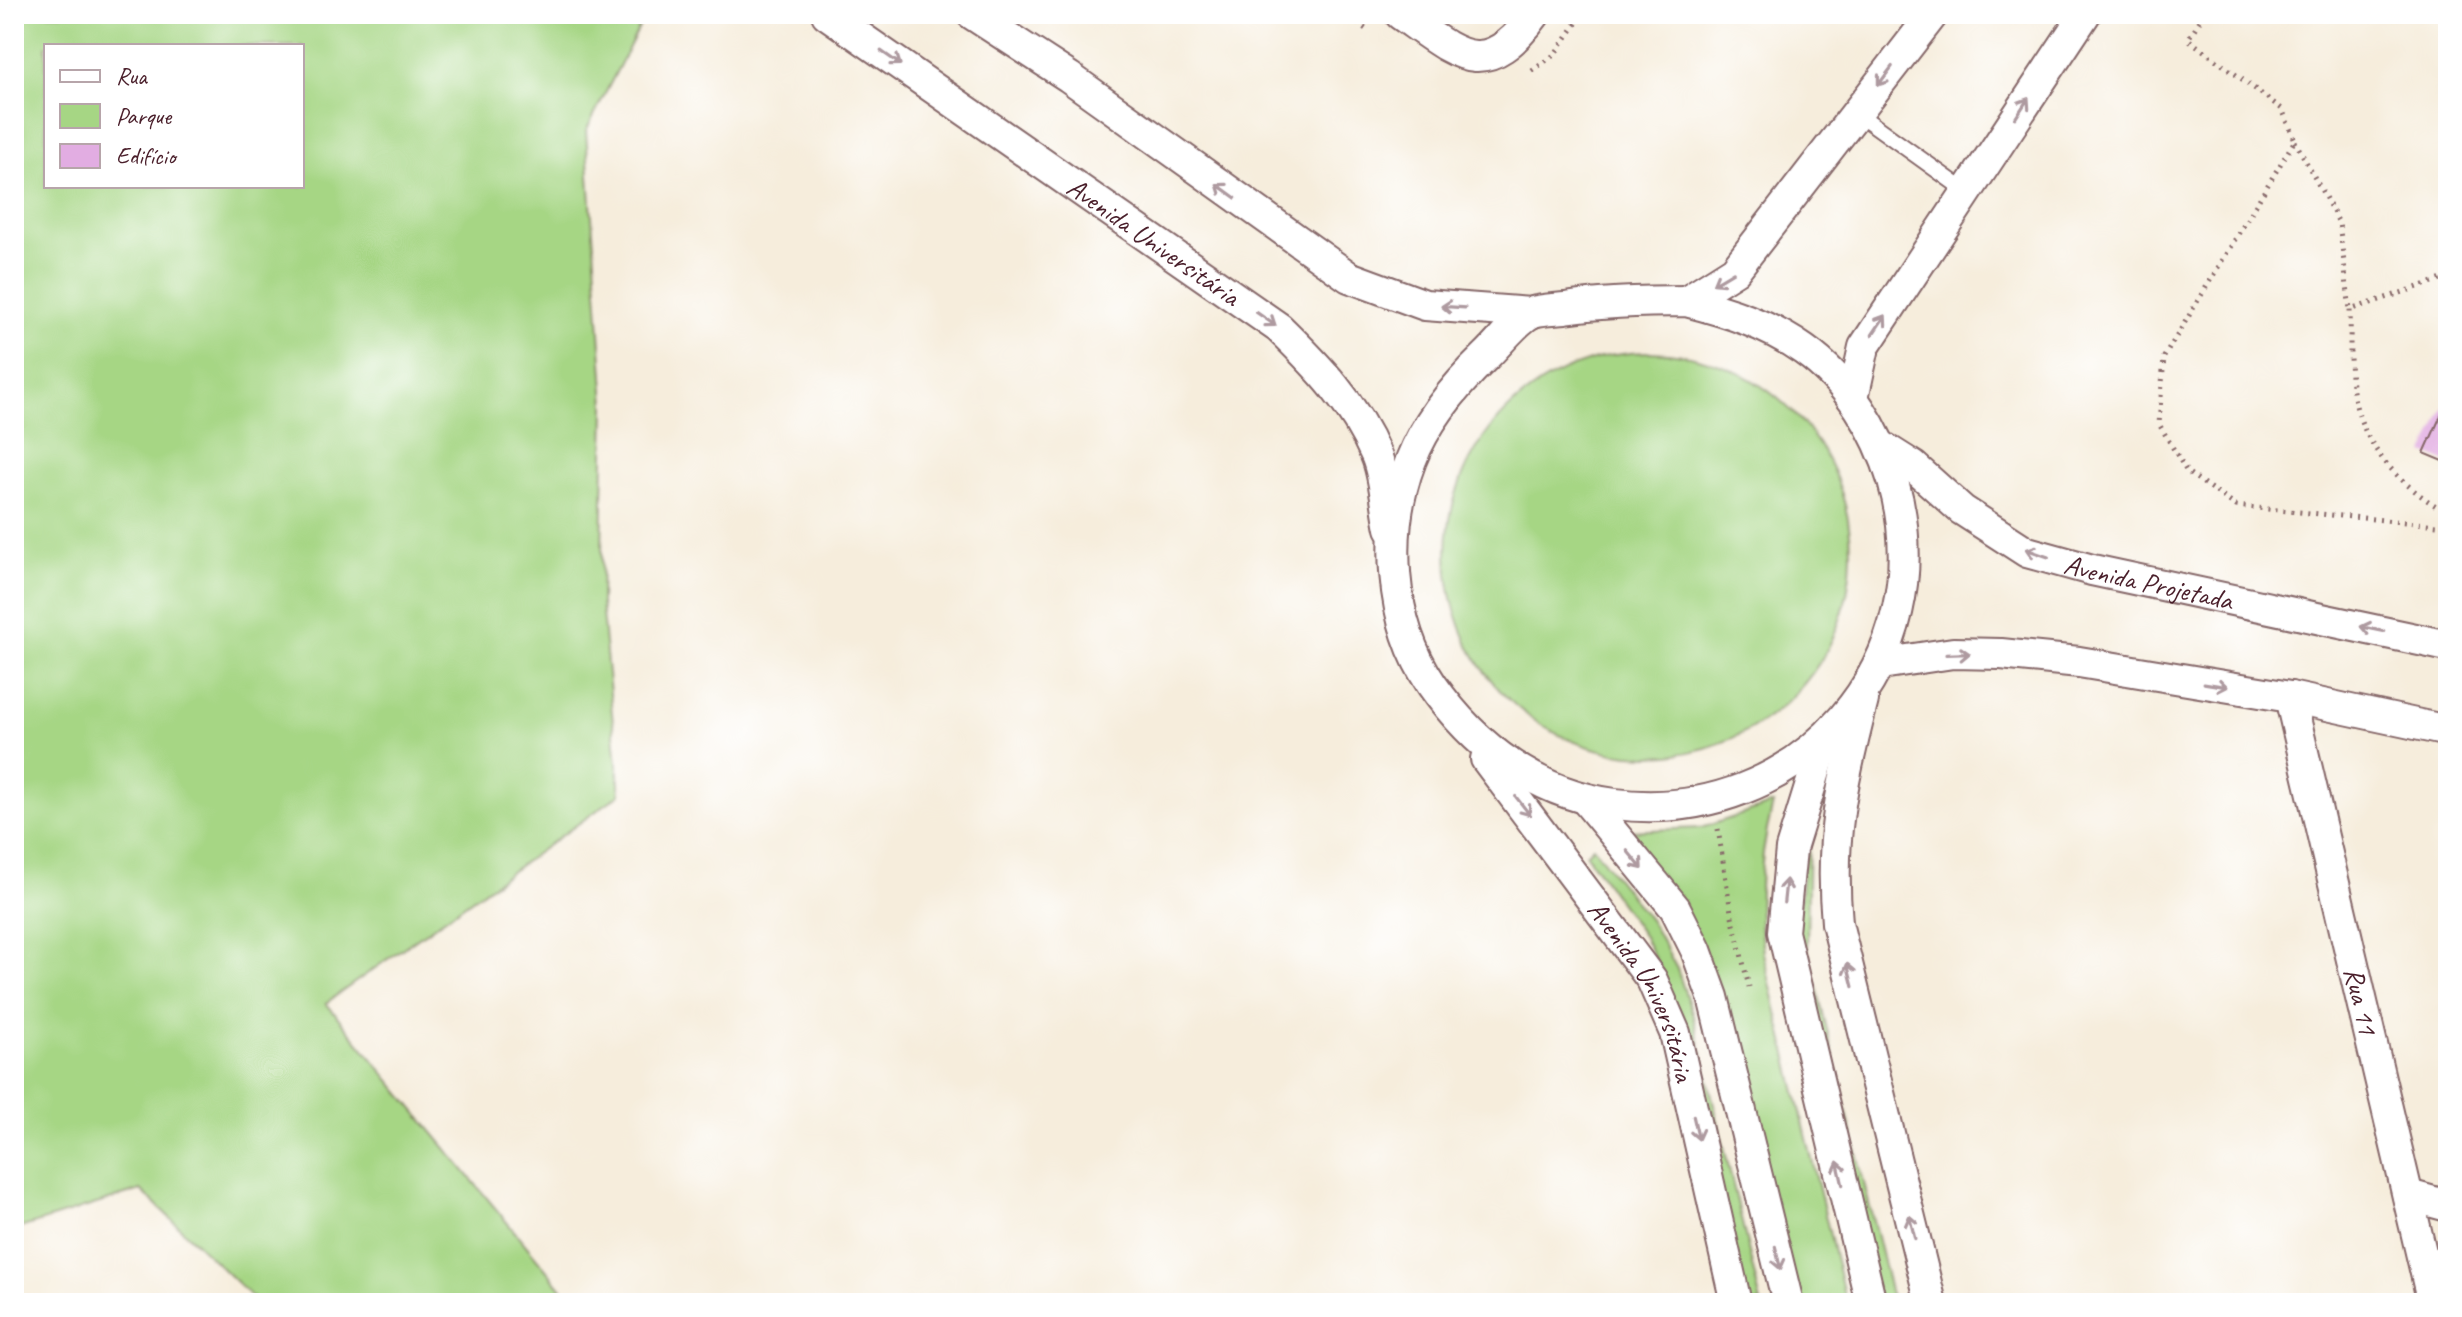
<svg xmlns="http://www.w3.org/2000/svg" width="2462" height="1317" viewBox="0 0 2462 1317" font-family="Caveat,sans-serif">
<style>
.green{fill:#a6d684;stroke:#787a58;stroke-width:2;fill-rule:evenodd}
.building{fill:#e2ade2}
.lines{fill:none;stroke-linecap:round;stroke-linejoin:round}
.service-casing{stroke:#866769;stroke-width:18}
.minor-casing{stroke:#866769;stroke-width:34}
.path{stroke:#866769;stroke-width:5;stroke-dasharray:2 6;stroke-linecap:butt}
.service{stroke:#fff;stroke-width:14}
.minor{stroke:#fff;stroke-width:30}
.oneway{stroke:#ae9aa0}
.labels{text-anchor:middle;stroke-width:6;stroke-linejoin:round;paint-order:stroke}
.street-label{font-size:28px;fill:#4a1f2b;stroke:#fff}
</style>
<rect width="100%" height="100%" fill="#fff"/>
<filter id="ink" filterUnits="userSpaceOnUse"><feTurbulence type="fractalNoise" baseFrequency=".0125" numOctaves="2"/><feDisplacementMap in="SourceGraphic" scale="16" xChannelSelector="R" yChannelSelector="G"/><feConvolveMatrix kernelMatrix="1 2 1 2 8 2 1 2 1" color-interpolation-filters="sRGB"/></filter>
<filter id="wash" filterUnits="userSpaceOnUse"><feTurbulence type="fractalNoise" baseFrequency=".006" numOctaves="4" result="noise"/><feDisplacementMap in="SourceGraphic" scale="32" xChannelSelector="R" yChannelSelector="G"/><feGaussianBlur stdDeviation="1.8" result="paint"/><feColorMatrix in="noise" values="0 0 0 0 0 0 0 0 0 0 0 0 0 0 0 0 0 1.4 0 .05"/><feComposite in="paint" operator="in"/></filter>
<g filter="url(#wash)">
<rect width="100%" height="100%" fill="#f6eddc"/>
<g class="green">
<path d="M14,14H646L586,131L605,405L601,603L620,794L326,1003L567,1295L568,1303H258L141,1190L14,1230ZM46,46H302V186H46Z"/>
<circle cx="1649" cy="554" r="202"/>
<path d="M1773,804C1760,853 1756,904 1763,953L1846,1303H1796L1722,994L1625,831L1701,828Z"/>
<polygon points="1809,815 1807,947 1893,1303 1879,1303 1795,951"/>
<polygon points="1593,847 1653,925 1677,969 1693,1016 1761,1303 1744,1303 1661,971 1644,937 1586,854"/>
</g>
<g id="blocks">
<polygon class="building" points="2448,400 2448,463 2424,453"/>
</g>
</g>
<g filter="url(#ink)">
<use href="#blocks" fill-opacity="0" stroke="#866769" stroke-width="2"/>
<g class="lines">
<defs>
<polyline id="service" points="1857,113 1967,192"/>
<g id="minor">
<path id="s1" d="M827,14L1279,328C1318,366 1354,403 1376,455C1385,476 1386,505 1391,528"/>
<polyline points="972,14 1069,77 1349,277 1425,305 1531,313"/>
<path d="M1400,14C1457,54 1484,84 1535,14"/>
<path d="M1686,301C1729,312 1767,324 1804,350C1848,381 1878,431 1893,481C1945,661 1799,827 1615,804C1537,794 1476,748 1432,685C1389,622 1384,530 1411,460C1426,421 1456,385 1486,356C1499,344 1517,319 1533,312C1542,309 1555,309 1565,308C1605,302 1645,301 1686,301Z"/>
<polyline points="1686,301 1735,270 1933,14"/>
<polyline points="1853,398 1864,347 2085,14"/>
<path id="s2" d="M1883,447L1913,466L1962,510L2027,552L2092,570L2448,646"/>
<polyline points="1881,664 1953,653 2001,654 2079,662 2290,697 2448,731"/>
<path id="s3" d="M2290,697L2433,1303"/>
<path d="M1863,700C1842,782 1829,837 1837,923L1931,1303"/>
<polyline points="1825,739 1791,849 1783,932 1871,1303"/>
<path id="s4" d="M1486,759L1652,980L1675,1033L1736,1303"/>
<polyline points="1586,800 1675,908 1696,950 1713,997 1788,1303"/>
<polyline points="2408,1195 2448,1206"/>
</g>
</defs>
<use href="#service" class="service-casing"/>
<use href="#minor" class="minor-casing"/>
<g class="path">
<polyline points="928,14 940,23"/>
<polyline points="1344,14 1370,32"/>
<polyline points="2204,14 2188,39 2282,109 2295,140 2164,357 2159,424 2187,472 2236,506 2448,526"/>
<polyline points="1532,71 1554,55 1583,14"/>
<polyline points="2295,141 2339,223 2350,310"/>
<path d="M2448,277L2350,310C2351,336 2348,365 2353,391C2361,446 2401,487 2448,513"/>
<polyline points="1718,829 1731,912 1749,987"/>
</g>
<use href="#service" class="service"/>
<use href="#minor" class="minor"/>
</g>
<defs><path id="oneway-shaft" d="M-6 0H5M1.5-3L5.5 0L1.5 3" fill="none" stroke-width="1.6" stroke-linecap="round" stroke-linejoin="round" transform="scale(2)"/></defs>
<g class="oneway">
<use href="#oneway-shaft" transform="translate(891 58) rotate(35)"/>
<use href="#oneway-shaft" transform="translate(1885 76) rotate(127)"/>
<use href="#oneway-shaft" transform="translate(2022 108) rotate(-57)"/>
<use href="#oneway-shaft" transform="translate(1226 191) rotate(-144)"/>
<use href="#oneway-shaft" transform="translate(1723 278) rotate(149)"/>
<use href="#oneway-shaft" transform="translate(1453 307) rotate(-176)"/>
<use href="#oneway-shaft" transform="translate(1266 319) rotate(35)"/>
<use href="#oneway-shaft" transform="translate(1879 325) rotate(-56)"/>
<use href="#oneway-shaft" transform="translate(2037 553) rotate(-161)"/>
<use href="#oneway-shaft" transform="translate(2372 629) rotate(-168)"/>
<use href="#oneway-shaft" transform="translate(1958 654) rotate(-2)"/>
<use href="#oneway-shaft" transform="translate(2216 685) rotate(9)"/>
<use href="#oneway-shaft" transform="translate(1523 806) rotate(52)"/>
<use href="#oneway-shaft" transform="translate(1635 860) rotate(50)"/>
<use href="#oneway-shaft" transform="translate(1785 891) rotate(-84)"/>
<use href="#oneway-shaft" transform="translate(1850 975) rotate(-104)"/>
<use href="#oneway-shaft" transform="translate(1696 1128) rotate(77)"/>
<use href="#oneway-shaft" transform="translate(1840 1173) rotate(-103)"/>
<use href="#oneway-shaft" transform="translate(1912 1227) rotate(-104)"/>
<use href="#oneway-shaft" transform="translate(1778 1258) rotate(77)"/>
</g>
</g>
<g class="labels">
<g class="street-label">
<text dy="10" stroke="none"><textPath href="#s1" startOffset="398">Avenida Universitária</textPath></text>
<text dy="10" stroke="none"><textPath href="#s2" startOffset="304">Avenida Projetada</textPath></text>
<text dy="10" stroke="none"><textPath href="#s4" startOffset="282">Avenida Universitária</textPath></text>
<text dy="10" stroke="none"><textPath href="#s3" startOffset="312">Rua 11</textPath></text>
</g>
</g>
<rect width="2462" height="1317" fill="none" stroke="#fff" stroke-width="48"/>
<rect x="44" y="44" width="260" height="144" fill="#ffffff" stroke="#b7a5aa" stroke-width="2"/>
<rect x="60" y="70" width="40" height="12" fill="#ffffff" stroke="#b7a5aa" stroke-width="2"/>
<text x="116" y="84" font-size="24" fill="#4a1f2b">Rua</text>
<rect x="60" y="104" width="40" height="24" fill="#a6d684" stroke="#b7a5aa" stroke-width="2"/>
<text x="116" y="124" font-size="24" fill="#4a1f2b">Parque</text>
<rect x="60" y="144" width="40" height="24" fill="#e2ade2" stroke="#b7a5aa" stroke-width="2"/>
<text x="116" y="164" font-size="24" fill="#4a1f2b">Edifício</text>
</svg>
